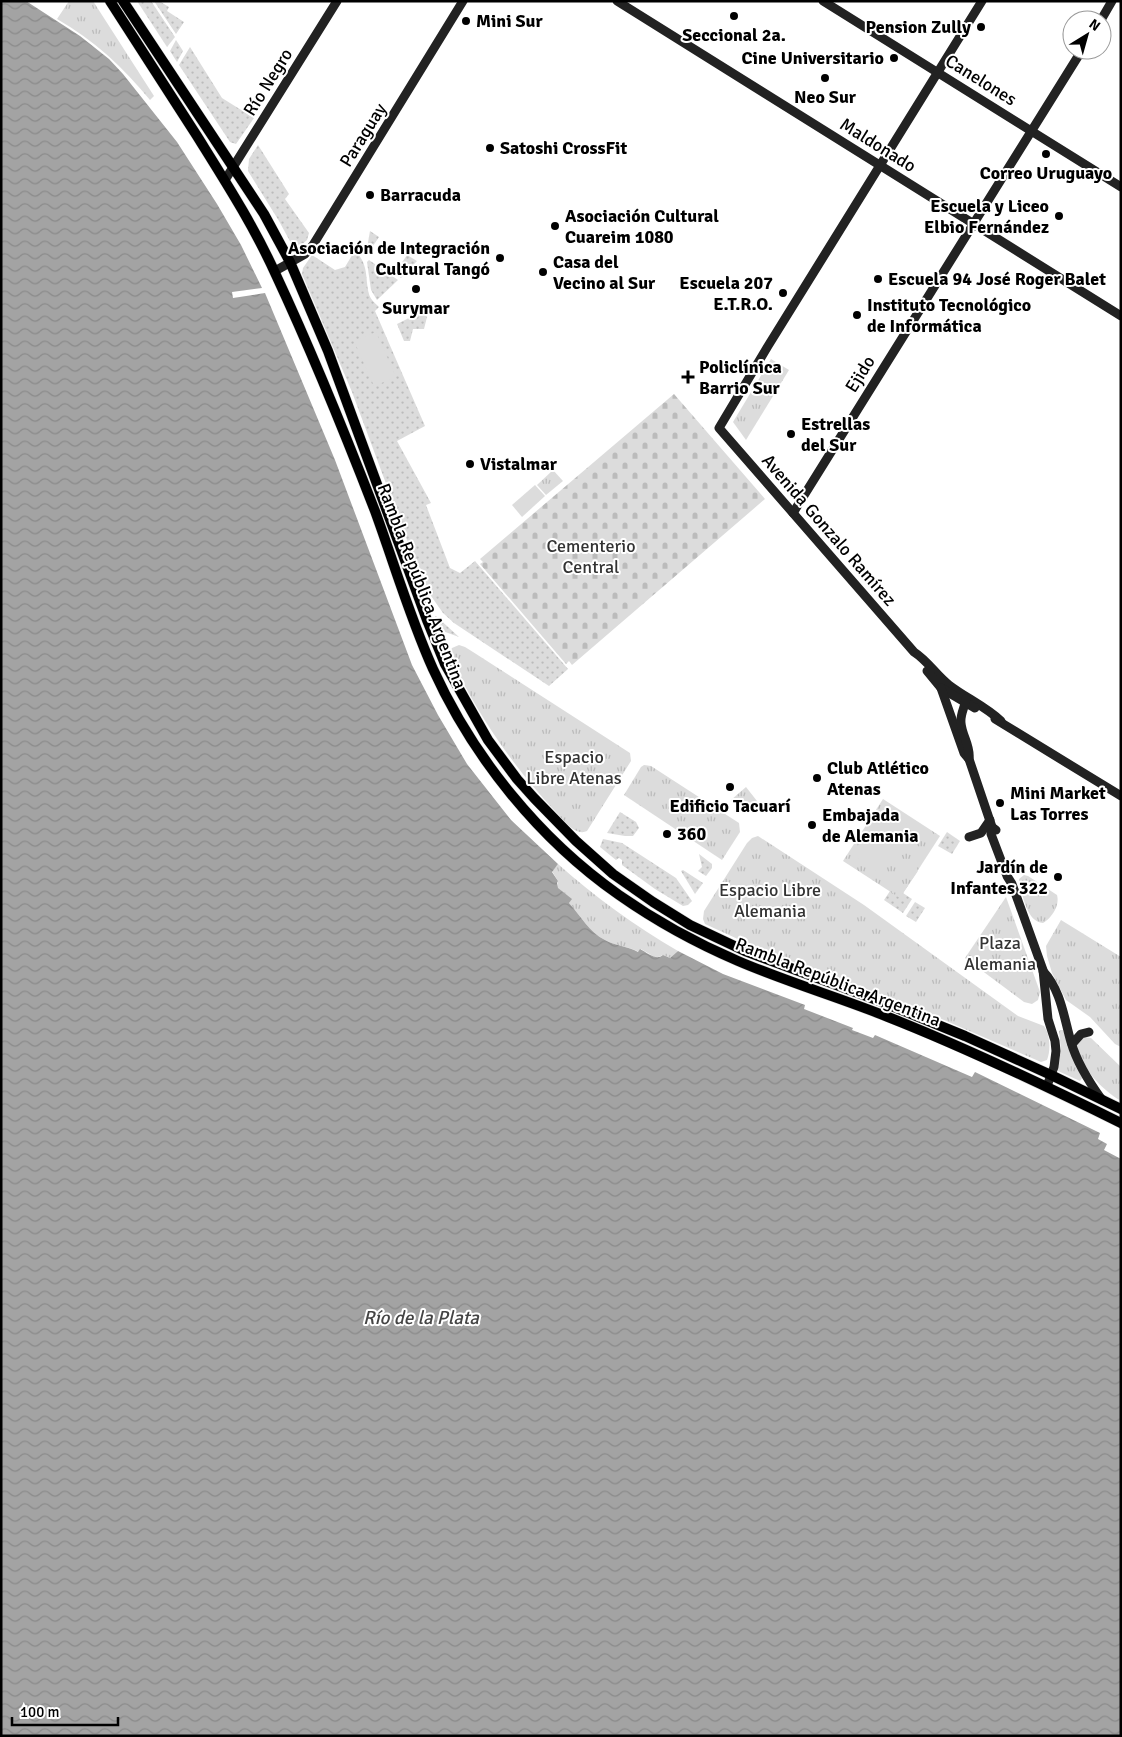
<svg xmlns="http://www.w3.org/2000/svg" width="1122" height="1737" viewBox="0 0 1122 1737" font-family="Signika,sans-serif">
<style>
.grass{fill:url(#grass-dots)}
.cemetery{fill:url(#cemetery-stones)}
.park{fill:url(#park-tufts)}
.pitch{fill:#dcdcdc}
.water{fill:url(#water-waves)}
.lines{fill:none;stroke-linecap:round;stroke-linejoin:round}
.primary-casing{stroke:#dbdbdb;stroke-width:11}
.secondary{stroke:#222;stroke-width:9}
.primary{stroke:#000;stroke-width:10}
.poi-dot{fill:#000;stroke:#fff;stroke-width:2}
.labels{text-anchor:middle;stroke-width:4;stroke-linejoin:round;paint-order:stroke}
.poi-label{font-size:18px;font-weight:bold;fill:#000;stroke:#fff;text-anchor:start}
.street-label{font-size:18px;fill:#000;stroke:#fff}
.park-label{font-size:18px;fill:#333;stroke:#fff}
.water-label{font-size:19px;font-style:italic;fill:#444;stroke:#fff}
</style>
<defs>
<pattern id="grass-dots" width="8" height="8" patternUnits="userSpaceOnUse" patternTransform="scale(1.25)"><rect width="8" height="8" fill="#dcdcdc"/><path d="M2 2h.1M6 6h.1" fill="none" stroke="#bbb" stroke-width="1.8" stroke-linecap="round"/></pattern>
<pattern id="cemetery-stones" width="16" height="16" patternUnits="userSpaceOnUse" patternTransform="scale(1.25)"><rect width="16" height="16" fill="#dcdcdc"/><path d="M2 7V4a2 2 0 0 1 4 0v3zM10 15v-3a2 2 0 0 1 4 0v3z" fill="#bbb"/></pattern>
<pattern id="park-tufts" width="24" height="20" patternUnits="userSpaceOnUse" patternTransform="scale(1.25)"><rect width="24" height="20" fill="#dcdcdc"/><path d="M3 7l-1-3M5 7V3M7 7l1-3M15 17l-1-3M17 17v-4M19 17l1-3" fill="none" stroke="#bbb"/></pattern>
<pattern id="water-waves" width="16" height="10" patternUnits="userSpaceOnUse" patternTransform="scale(1.25)"><rect width="16" height="10" fill="#a3a3a3"/><path d="M0 5q4-4 8 0t8 0" fill="none" stroke="#8b8b8b"/></pattern>
</defs>
<rect width="100%" height="100%" fill="#fff"/>
<g class="grass">
<polygon points="137,1 151,1 175,37 167,47"/>
<polygon points="154,1 159,1 169,7 167,11 184,22 176,34"/>
<polygon points="176,40 183,51 177,62 170,51"/>
<polygon points="190,47 222,98 254,118 236,144 230,142 179,65"/>
<polygon points="258,145 289,194 285,199 309,233 307,240 298,248 292,245 279,221 248,171 249,159"/>
<polygon points="370,231 379,237 367,255 366,254"/>
<path d="M354,252H356C369,265 365,279 369,294C370,299 375,303 379,307L375,311L425,426L397,441L431,503L426,505L450,568L460,573L475,561L568,669L549,686L454,623L443,613L424,586L352,392L302,274L303,268L312,255L335,270L345,267Z"/>
<polygon points="407,255 417,261 401,278 395,273"/>
<polygon points="369,260 398,280 377,300 371,290 367,262"/>
<polygon points="423,311 427,317 424,329 413,329 410,341 404,341 397,324"/>
<polygon points="435,616 436,616 459,637 440,630"/>
<polygon points="620,812 636,822 639,828 633,836 625,836 607,833"/>
<polygon points="947,832 960,841 952,854 938,846"/>
<polygon points="603,839 622,843 676,878 692,901 688,905 683,906 655,889 622,865 622,860 619,858 616,860 600,847"/>
<polygon points="699,854 712,864 712,868 706,876 698,871 702,867"/>
<polygon points="683,870 703,883 695,894 681,871"/>
<polygon points="918,871 903,893 912,899 903,913 884,900 900,876"/>
<polygon points="915,902 925,908 916,922 906,916"/>
</g>
<polygon class="cemetery" points="674,394 765,499 572,665 569,661 566,664 480,564 483,562 480,559"/>
<g class="park">
<path d="M69,1H93L154,96L150,100C123,67 94,40 57,19Z"/>
<polygon points="771,359 789,370 746,440 733,422"/>
<polygon points="553,470 563,481 546,495 537,485"/>
<path d="M459,645L465,647L473,652L630,753L631,761L587,831C575,837 562,818 554,810C512,765 477,714 451,658L450,652L452,648Z"/>
<polygon points="644,765 651,766 739,823 740,832 722,860 624,795 641,767"/>
<polygon points="746,787 757,801 750,811 747,811 731,800"/>
<polygon points="883,799 940,836 900,898 843,861"/>
<path d="M758,836L864,905L1018,1016L1044,1026C1050,1034 1051,1050 1047,1060L1041,1062L907,1004L764,951L705,924L703,919L704,911L747,843L752,838Z"/>
<path d="M558,864C595,897 635,926 678,951L670,958L663,955L656,958L641,949L639,952C628,946 615,946 605,940C589,932 581,916 569,903L571,899L557,888L558,881L552,871Z"/>
<path d="M1024,875L1028,876L1057,895C1060,905 1052,918 1043,923C1027,922 1023,896 1019,883V879Z"/>
<polygon points="1006,897 1040,992 1038,1000 1032,1004 1024,1002 965,958"/>
<polygon points="1061,920 1121,957 1121,1047 1115,1044 1090,1017 1066,1000 1052,973 1047,956 1046,946"/>
<polygon points="1061,1030 1063,1030 1082,1078 1080,1081 1058,1071 1061,1050 1059,1031"/>
<path d="M1084,1037L1091,1038L1121,1067V1101C1101,1089 1082,1069 1077,1046V1043Z"/>
</g>
<g class="pitch">
<polygon points="376,332 396,377 374,386 354,341"/>
<polygon points="535,485 545,496 522,517 512,505"/>
<polygon points="881,808 912,827 882,874 852,855"/>
</g>
<path class="water" d="M1,1H26L80,36L109,59L123,74L177,142L217,204L241,245L262,288L232,292L233,298L265,293L335,460L412,665L438,715L467,764L511,820L558,864L552,872L558,881L557,883L558,888L572,899L569,903C581,916 589,932 605,940C615,946 628,946 638,952L640,949C648,953 656,961 663,955L670,958L678,951L723,974L805,1005L804,1009L853,1028L852,1030L873,1038L875,1035L972,1077L975,1072L1100,1133L1098,1139L1107,1144L1104,1150L1121,1159V1736H1Z"/>
<g class="lines">
<defs>
<g id="primary">
<path d="M110,1C139,46 168,91 197,136C225,181 254,226 276,275C312,352 344,431 375,511C394,563 410,618 433,669C473,757 539,839 619,895C656,921 696,943 738,961C787,982 838,997 888,1017C967,1048 1044,1085 1121,1123"/>
<polyline points="123,1 264,214 290,262 328,351 427,620 445,664 488,740 517,779 534,798 576,841 613,874 653,902 690,925 745,951 877,1000 965,1036 1051,1075 1121,1109"/>
</g>
</defs>
<use href="#primary" class="primary-casing"/>
<g class="secondary">
<polyline points="617,1 1121,316"/>
<polyline points="823,1 1121,187"/>
<path d="M982,1L768,346L719,428L914,652C928,661 936,675 949,685C966,698 985,706 1001,721"/>
<polyline points="1101,20 1112,1"/>
<polyline points="225,180 337,1"/>
<polyline points="275,271 305,254 313,245 463,1"/>
<polyline points="793,513 1082,50"/>
<polyline points="927,671 941,688 975,708"/>
<polyline points="941,688 964,753 969,759"/>
<path d="M966,699C965,707 960,714 961,723C962,736 971,746 969,759L992,827L996,830"/>
<polyline points="995,719 1121,796"/>
<polyline points="992,827 991,834 1007,876 1012,884 1043,970 1048,1019 1055,1041 1056,1051 1054,1067 1047,1086"/>
<polyline points="969,837 981,833 990,820"/>
<path d="M1043,971C1061,990 1064,1018 1071,1042C1077,1063 1089,1082 1102,1100"/>
<polyline points="1072,1044 1081,1034 1089,1032"/>
</g>
<use href="#primary" class="primary"/>
</g>
<g class="poi-dot">
<circle cx="734" cy="16" r="5"/>
<circle cx="466" cy="21" r="5"/>
<circle cx="981" cy="27" r="5"/>
<circle cx="894" cy="58" r="5"/>
<circle cx="825" cy="78" r="5"/>
<circle cx="490" cy="148" r="5"/>
<circle cx="1046" cy="154" r="5"/>
<circle cx="370" cy="195" r="5"/>
<circle cx="1059" cy="216" r="5"/>
<circle cx="555" cy="226" r="5"/>
<circle cx="500" cy="258" r="5"/>
<circle cx="543" cy="272" r="5"/>
<circle cx="878" cy="279" r="5"/>
<circle cx="416" cy="289" r="5"/>
<circle cx="783" cy="293" r="5"/>
<circle cx="857" cy="315" r="5"/>
<path d="M685.5 369.5h5v5h5v5h-5v5h-5v-5h-5v-5h5z"/>
<circle cx="791" cy="434" r="5"/>
<circle cx="470" cy="464" r="5"/>
<circle cx="817" cy="778" r="5"/>
<circle cx="730" cy="787" r="5"/>
<circle cx="1000" cy="803" r="5"/>
<circle cx="812" cy="825" r="5"/>
<circle cx="667" cy="834" r="5"/>
<circle cx="1058" cy="877" r="5"/>
</g>
<g class="labels">
<g class="poi-label">
<text x="476" y="27">Mini Sur</text>
<text x="971" y="33" text-anchor="end">Pension Zully</text>
<text x="734" y="41" text-anchor="middle">Seccional 2a.</text>
<text x="884" y="64" text-anchor="end">Cine Universitario</text>
<text x="825" y="103" text-anchor="middle">Neo Sur</text>
<text x="500" y="154">Satoshi CrossFit</text>
<text x="1046" y="179" text-anchor="middle">Correo Uruguayo</text>
<text x="380" y="201">Barracuda</text>
<text x="1049" y="212" text-anchor="end">Escuela y Liceo<tspan x="1049" dy="21">Elbio Fernández</tspan></text>
<text x="565" y="222">Asociación Cultural<tspan x="565" dy="21">Cuareim 1080</tspan></text>
<text x="490" y="254" text-anchor="end">Asociación de Integración<tspan x="490" dy="21">Cultural Tangó</tspan></text>
<text x="553" y="268">Casa del<tspan x="553" dy="21">Vecino al Sur</tspan></text>
<text x="888" y="285">Escuela 94 José Roger Balet</text>
<text x="773" y="289" text-anchor="end">Escuela 207<tspan x="773" dy="21">E.T.R.O.</tspan></text>
<text x="867" y="311">Instituto Tecnológico<tspan x="867" dy="21">de Informática</tspan></text>
<text x="416" y="314" text-anchor="middle">Surymar</text>
<text x="699" y="373">Policlínica<tspan x="699" dy="21">Barrio Sur</tspan></text>
<text x="801" y="430">Estrellas<tspan x="801" dy="21">del Sur</tspan></text>
<text x="480" y="470">Vistalmar</text>
<text x="827" y="774">Club Atlético<tspan x="827" dy="21">Atenas</tspan></text>
<text x="1010" y="799">Mini Market<tspan x="1010" dy="21">Las Torres</tspan></text>
<text x="730" y="812" text-anchor="middle">Edificio Tacuarí</text>
<text x="822" y="821">Embajada<tspan x="822" dy="21">de Alemania</tspan></text>
<text x="677" y="840">360</text>
<text x="1048" y="873" text-anchor="end">Jardín de<tspan x="1048" dy="21">Infantes 322</tspan></text>
</g>
<g class="street-label">
<text transform="translate(981 80) rotate(32)" y="6">Canelones</text>
<text transform="translate(268 82) rotate(-58)" y="6">Río Negro</text>
<text transform="translate(363 135) rotate(-58)" y="6">Paraguay</text>
<text transform="translate(878 145) rotate(32)" y="6">Maldonado</text>
<text transform="translate(860 374) rotate(-58)" y="6">Ejido</text>
<text transform="translate(829 530) rotate(49)" y="6">Avenida Gonzalo Ramírez</text>
<text transform="translate(422 586) rotate(69)" y="6">Rambla República Argentina</text>
<text transform="translate(838 982) rotate(21)" y="6">Rambla República Argentina</text>
</g>
<g class="park-label">
<text x="591" y="552">Cementerio<tspan x="591" dy="21">Central</tspan></text>
<text x="574" y="763">Espacio<tspan x="574" dy="21">Libre Atenas</tspan></text>
<text x="770" y="896">Espacio Libre<tspan x="770" dy="21">Alemania</tspan></text>
<text x="1000" y="949">Plaza<tspan x="1000" dy="21">Alemania</tspan></text>
</g>
<g class="water-label">
<text x="421" y="1324">Río de la Plata</text>
</g>
</g>
<rect width="1122" height="1737" fill="none" stroke="#000000" stroke-width="5"/>
<g transform="translate(1087 35) rotate(37)"><circle r="24" fill="#ffffff" stroke="#999999"/>
<path d="M0-4L9 19L0 12L-9 19Z" fill="#000000"/>
<text y="-8" font-size="14" font-weight="bold" text-anchor="middle" fill="#000000">N</text>
</g>
<path d="M12 1717v8h106v-8" fill="none" stroke="#000000" stroke-width="2.5"/>
<text x="20" y="1717" font-size="15" fill="#000000" stroke="#ffffff" stroke-width="4" paint-order="stroke">100 m</text>
</svg>
